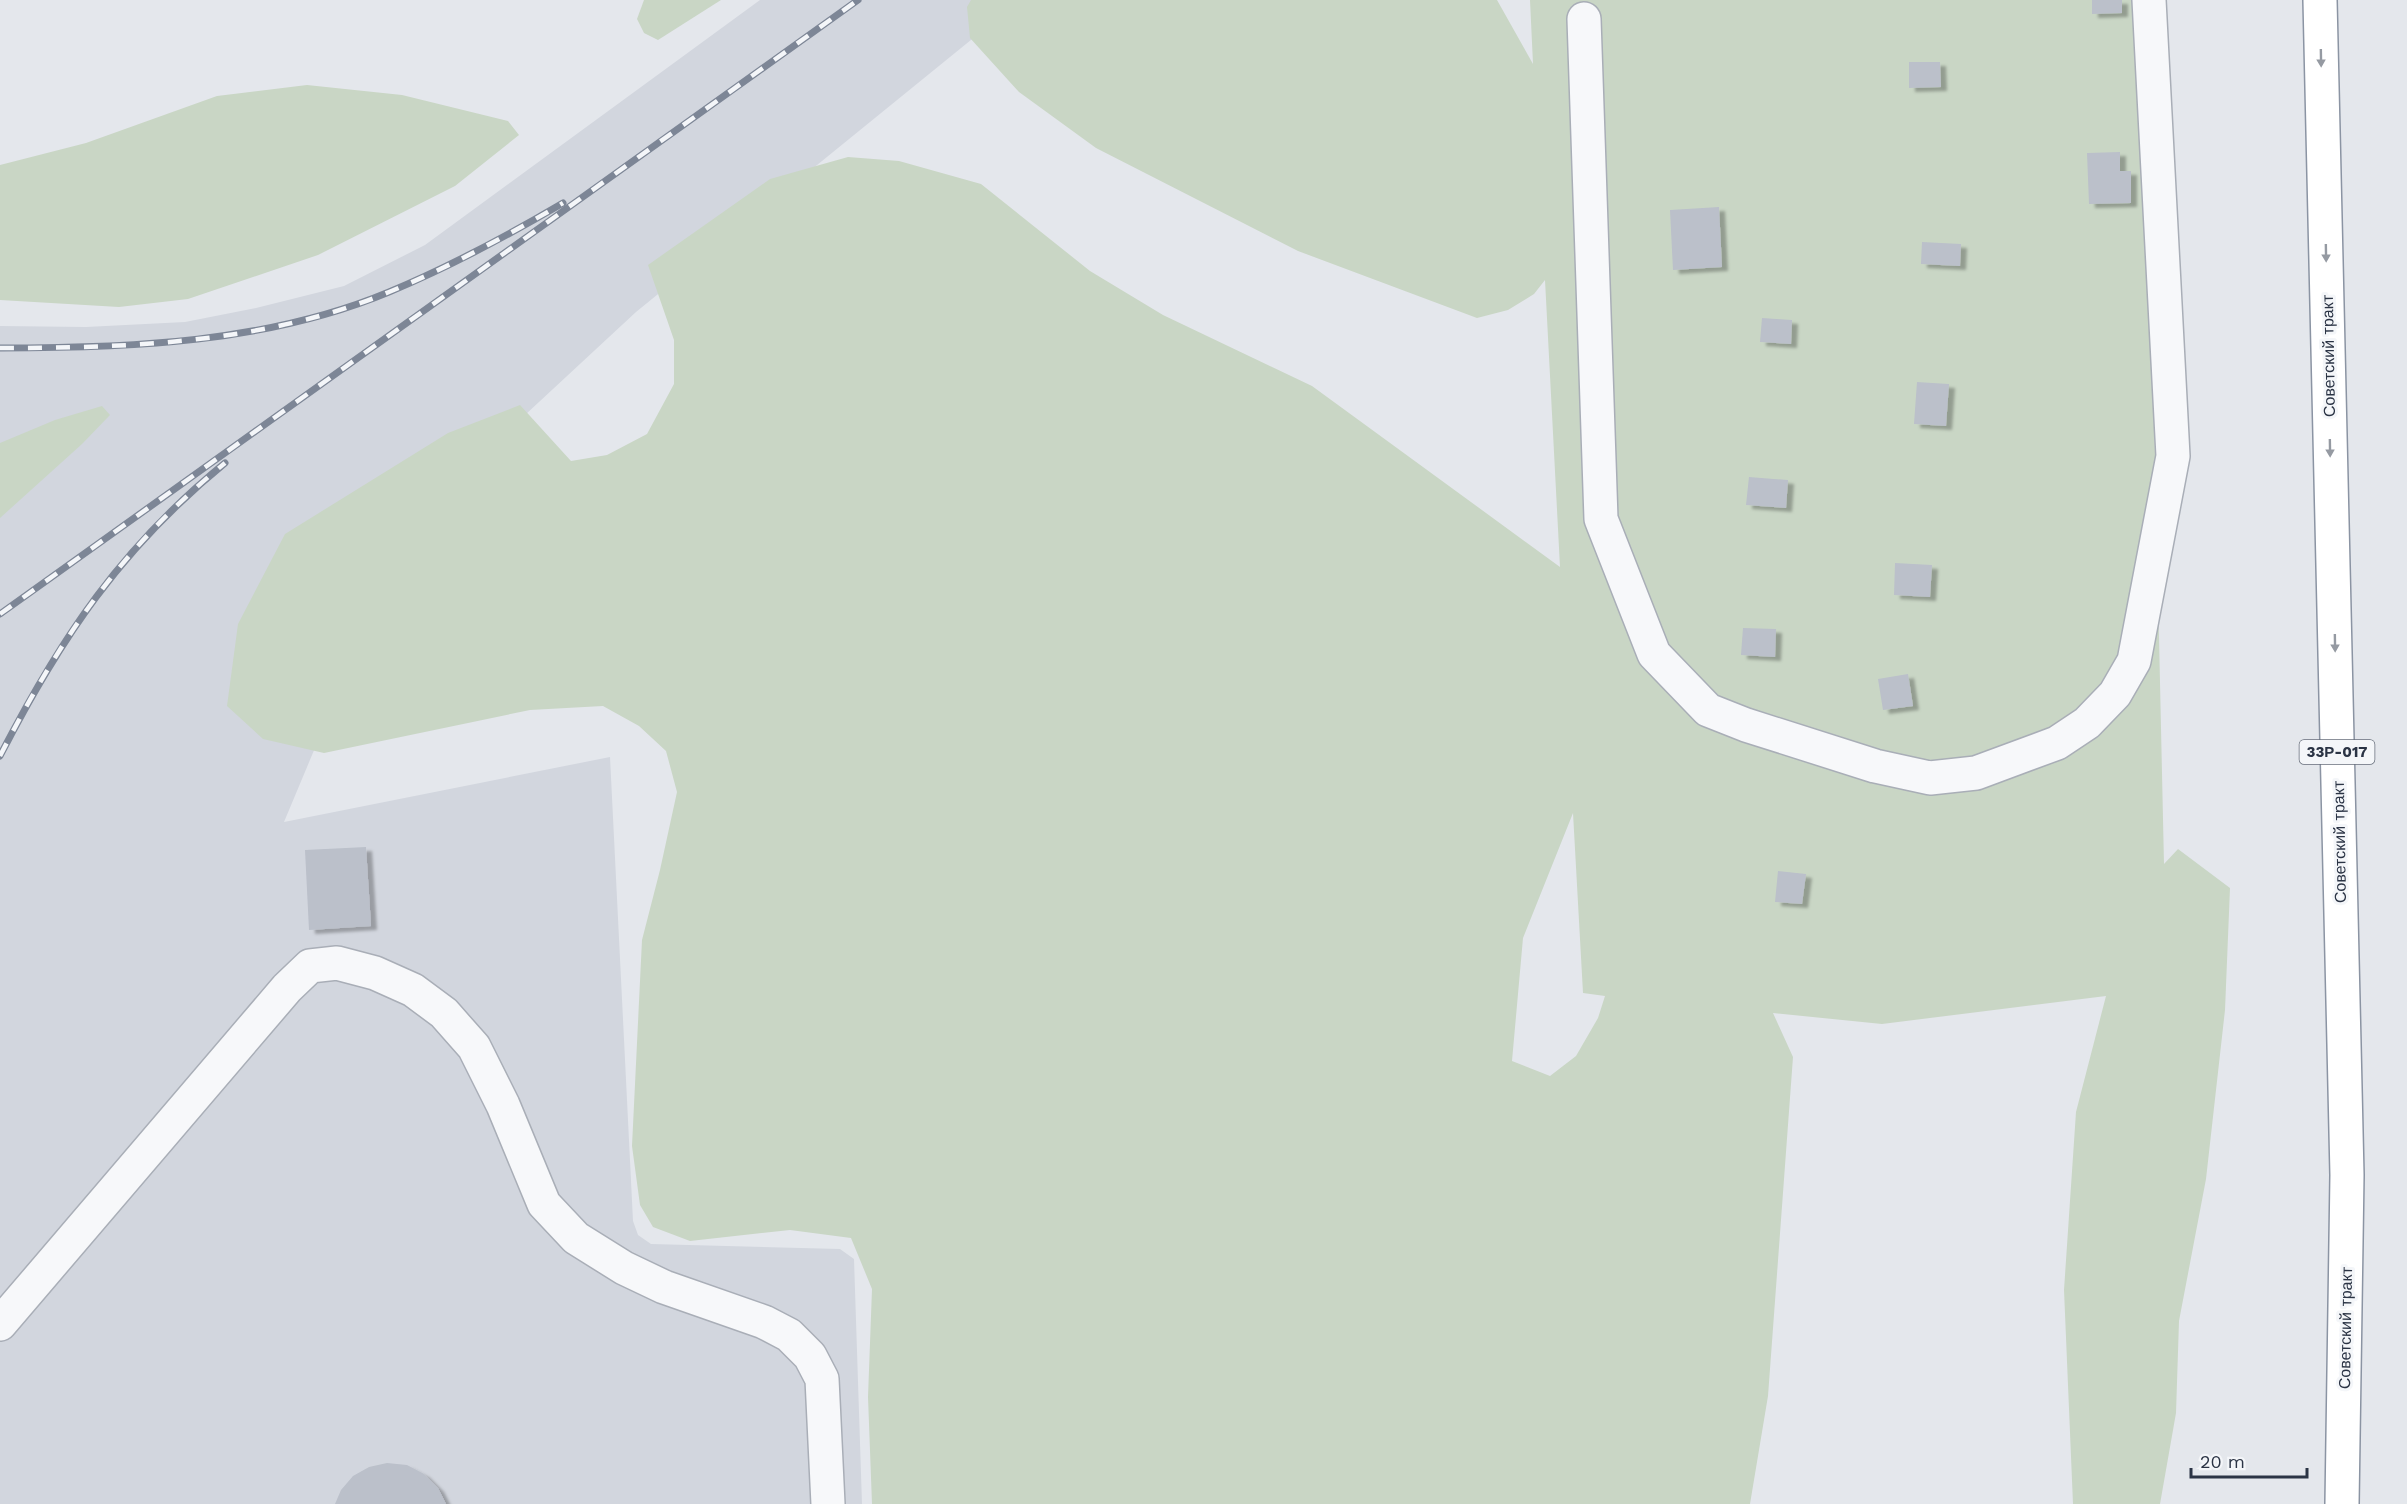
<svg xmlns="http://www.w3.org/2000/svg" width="2407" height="1504" viewBox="0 0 2407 1504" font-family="'Work Sans',sans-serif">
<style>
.built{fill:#d2d6de}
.green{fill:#c9d6c5;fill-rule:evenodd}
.building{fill:#bbc0ca;filter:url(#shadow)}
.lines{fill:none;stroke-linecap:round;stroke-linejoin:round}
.minor-casing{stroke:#a9aeb7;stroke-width:36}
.highway-casing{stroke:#8b94a3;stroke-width:36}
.minor{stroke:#f7f8fa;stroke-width:33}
.highway{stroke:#fff;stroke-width:33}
.rail-casing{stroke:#7d8696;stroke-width:7}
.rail{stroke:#f4f6f9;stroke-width:4.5;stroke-dasharray:14;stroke-linecap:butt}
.oneway{fill:#959aa2}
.labels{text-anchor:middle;stroke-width:6;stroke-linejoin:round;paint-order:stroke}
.shield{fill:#f4f6f9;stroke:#676e7b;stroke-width:1.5}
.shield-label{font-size:15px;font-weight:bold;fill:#2b3445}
.street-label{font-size:16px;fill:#2b3445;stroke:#f4f6f9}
</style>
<defs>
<filter id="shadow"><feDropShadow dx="6" dy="4" stdDeviation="1.5" flood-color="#0004"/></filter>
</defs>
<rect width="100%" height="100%" fill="#e4e7ec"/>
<polygon class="built" points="760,0 1020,0 636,312 499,439 338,693 284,822 610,757 633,1221 638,1235 651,1244 840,1249 854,1259 862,1504 0,1504 0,326 86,327 185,322 256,308 344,286 425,245"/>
<g class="green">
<polygon points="644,0 721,0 658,40 644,33 637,19"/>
<path d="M971,0H1497L1533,64L1530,0H2145L2164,864L2178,849L2230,888L2225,1010L2206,1179L2179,1321L2176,1413L2160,1504H2073L2064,1290L2076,1112L2106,996L1882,1024L1773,1013L1793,1057L1768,1396L1750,1504H872L868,1397L872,1289L851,1238L790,1230L690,1241L653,1227L640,1205L632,1146L642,940L660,870L677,792L666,751L639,726L603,706L530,710L324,753L263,739L227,706L238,624L285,534L448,433L520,405L571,461L607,455L647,434L674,384V340L648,265L770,179L848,157L899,161L981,184L1090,271L1163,315L1312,386L1560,567L1545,280L1534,294L1508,310L1477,318L1298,251L1096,148L1019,92L970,38L967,7ZM1573,813L1583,993L1605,996L1598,1018L1576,1056L1550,1076L1512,1061L1523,938Z"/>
<polygon points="307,85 402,95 508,121 519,135 455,186 318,255 188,299 119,307 0,300 0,165 86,143 217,96"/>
<polygon points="102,406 110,415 82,444 0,518 0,443 55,420"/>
</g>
<g class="building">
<polygon points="2092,0 2122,0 2122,13 2092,14"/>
<polygon points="1909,62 1940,62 1941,87 1909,88"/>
<polygon points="2120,152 2120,171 2131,171 2131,203 2089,204 2087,153"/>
<polygon points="1719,207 1722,267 1673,270 1670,210"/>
<polygon points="1922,242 1961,244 1960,266 1921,264"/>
<polygon points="1762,318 1792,320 1791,344 1760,342"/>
<polygon points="1917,382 1949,384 1946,426 1914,424"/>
<polygon points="1749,477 1788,480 1786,508 1746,505"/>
<polygon points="1895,563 1932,565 1930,597 1894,595"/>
<polygon points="1743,628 1776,629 1775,657 1741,655"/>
<polygon points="1908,674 1913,706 1883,710 1878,679"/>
<polygon points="366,847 371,926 309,930 305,850"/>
<polygon points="1778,871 1806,874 1802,904 1775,902"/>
<polygon points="387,1463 407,1465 424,1474 438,1488 446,1504 335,1504 341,1490 353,1476 369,1467"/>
</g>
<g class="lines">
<defs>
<g id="minor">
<polyline points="1584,19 1601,519 1654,654 1708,710 1746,725 1875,766 1930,778 1976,773 2057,743 2087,723 2115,694 2134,661 2173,456 2149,0"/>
<polyline points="0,1324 287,988 310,966 337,963 375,973 413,990 444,1013 474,1047 503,1105 544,1204 576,1238 624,1268 664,1287 764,1322 789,1335 810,1356 822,1379 828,1504"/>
</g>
<polyline id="highway" points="2320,0 2347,1175 2342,1504"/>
</defs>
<use href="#minor" class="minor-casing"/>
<use href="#highway" class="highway-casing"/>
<use href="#minor" class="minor"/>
<use href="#highway" class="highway"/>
<defs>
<g id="rail">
<path d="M0,348C130,348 267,343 389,292C449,267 507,236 563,203"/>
<polyline points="0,614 858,0"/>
<path d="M0,756C61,637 121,548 225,463"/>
</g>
</defs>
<use href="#rail" class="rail-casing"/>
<use href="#rail" class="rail"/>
</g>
<defs><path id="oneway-solid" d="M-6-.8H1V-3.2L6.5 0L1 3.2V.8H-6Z" transform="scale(1.5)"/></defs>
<g class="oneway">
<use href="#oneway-solid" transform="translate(2321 58) rotate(89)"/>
<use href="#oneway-solid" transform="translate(2326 253) rotate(89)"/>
<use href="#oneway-solid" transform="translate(2330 448) rotate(89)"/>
<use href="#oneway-solid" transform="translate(2335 643) rotate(89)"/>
</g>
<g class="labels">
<rect class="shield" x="2299.5" y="740" width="75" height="24" rx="4.5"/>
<g class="shield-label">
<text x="2337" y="757">33Р-017</text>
</g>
<g class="street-label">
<text transform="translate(2328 356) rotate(-91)" y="6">Советский тракт</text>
<text transform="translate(2339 842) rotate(-91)" y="6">Советский тракт</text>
<text transform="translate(2345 1328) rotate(-89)" y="6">Советский тракт</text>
</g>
</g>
<path d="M2191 1468v9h116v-9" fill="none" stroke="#2b3445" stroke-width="3"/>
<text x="2200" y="1468" font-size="18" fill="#2b3445" stroke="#f4f6f9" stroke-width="4.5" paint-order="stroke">20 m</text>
</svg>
